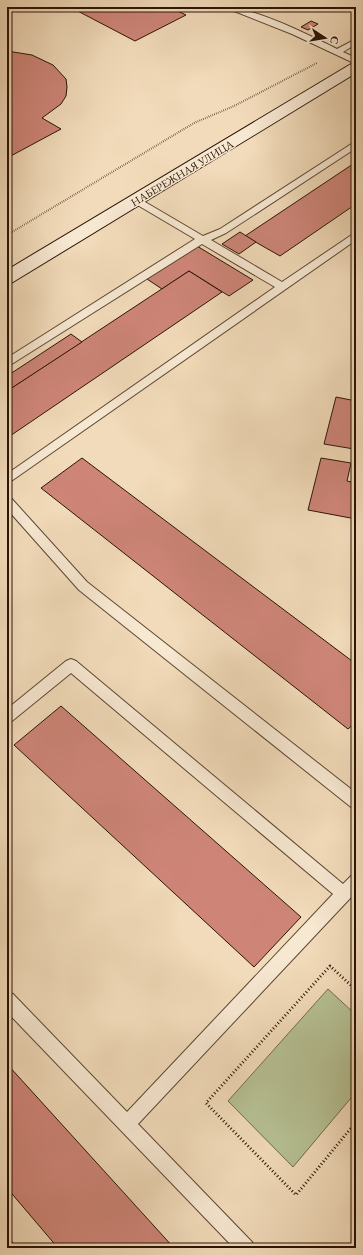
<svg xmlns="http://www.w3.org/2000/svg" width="363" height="1255" viewBox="0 0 363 1255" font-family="'EB Garamond',serif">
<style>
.green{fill:#b6c194;stroke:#706a4c}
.building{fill:#ce8578;stroke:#2a1404}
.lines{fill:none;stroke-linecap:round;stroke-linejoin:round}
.lane-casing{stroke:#5c4632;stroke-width:2}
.secondary-casing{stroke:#2a1404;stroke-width:2}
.path-far1{stroke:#2a1404;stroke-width:2;stroke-dasharray:0.5 1.5;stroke-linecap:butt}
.path{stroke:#2a1404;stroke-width:3;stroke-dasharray:1 2.5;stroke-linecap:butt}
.lane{fill:#f7e8d2;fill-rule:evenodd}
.secondary{fill:#f7e8d2;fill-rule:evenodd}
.labels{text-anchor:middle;stroke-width:3;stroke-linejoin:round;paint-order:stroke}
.far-street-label{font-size:11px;fill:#2a1404;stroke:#f7e8d2}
</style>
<rect width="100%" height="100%" fill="#f2dbba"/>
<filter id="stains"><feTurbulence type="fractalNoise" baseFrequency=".005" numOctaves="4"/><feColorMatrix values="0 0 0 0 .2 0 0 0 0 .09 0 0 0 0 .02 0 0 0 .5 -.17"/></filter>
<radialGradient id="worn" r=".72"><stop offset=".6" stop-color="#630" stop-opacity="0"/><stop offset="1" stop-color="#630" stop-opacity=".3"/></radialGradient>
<polygon class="green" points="328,989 356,1015 356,1092 293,1167 228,1101"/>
<g class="building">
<polygon points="70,7 170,7 186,15 135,41"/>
<polygon points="311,21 318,24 308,30 301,27"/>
<polygon points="7,51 32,55 53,65 66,79 67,87 66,96 61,104 42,118 61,129 7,158"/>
<polygon points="356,162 356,204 280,256 245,236"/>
<polygon points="240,232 256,242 239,254 222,244"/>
<polygon points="197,246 253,280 229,296 189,271 162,289 147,279"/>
<polygon points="189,271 222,292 7,438 7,391"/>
<polygon points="71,334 82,342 7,391 7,376"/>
<polygon points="336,397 356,401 356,440 354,449 324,444"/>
<polygon points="82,458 356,664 356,722 348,729 41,488"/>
<polygon points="321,458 351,463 347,481 356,483 356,519 308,510"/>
<polygon points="61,706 301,917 254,967 14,745"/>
<polygon points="7,1064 174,1248 58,1248 7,1188"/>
</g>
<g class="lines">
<defs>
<g id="lane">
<path d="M224,7C253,7 309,35 337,49L356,39V44L343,52L356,58V64L292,34Z"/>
<polygon points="356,141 356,148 226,233 211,240 282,282 356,232 356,240 7,484 7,474 275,287 202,244 7,367 7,358 195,239 134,203 134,199 140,199 203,236 220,229"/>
<polygon points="7,496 11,498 87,582 356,793 356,809 351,807 79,590 7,509"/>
<polygon points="71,659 76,661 343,884 351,876 356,874 356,892 138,1124 252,1242 255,1248 234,1248 7,1012 7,992 13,994 127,1112 333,894 71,673 12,721 7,723 7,709 66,661"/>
</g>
<polygon id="secondary" points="356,63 356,73 13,282 7,284 7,270 351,64"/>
</defs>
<use href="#lane" class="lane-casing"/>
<use href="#secondary" class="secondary-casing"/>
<polyline class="path-far1" points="7,235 194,123 234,106 317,63"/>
<g class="path">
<polyline points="356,990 330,966 206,1103 296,1195 356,1122"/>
<polyline points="7,1237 16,1248"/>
</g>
<use href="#lane" class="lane"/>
<use href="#secondary" class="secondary"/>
</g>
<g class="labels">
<g class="far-street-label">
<text transform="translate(182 173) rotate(-31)" y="4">НАБЕРЕЖНАЯ УЛИЦА</text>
</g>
</g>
<rect width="363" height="1255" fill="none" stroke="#f2dbba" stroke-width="24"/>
<rect x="8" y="8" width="347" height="1239" fill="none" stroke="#2a1404" stroke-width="2"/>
<rect x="12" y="12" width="339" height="1231" fill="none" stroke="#2a1404"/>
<g transform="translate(325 38) rotate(102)" stroke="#f7e8d2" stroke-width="3" paint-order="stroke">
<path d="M0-3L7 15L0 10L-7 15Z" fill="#2a1404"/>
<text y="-6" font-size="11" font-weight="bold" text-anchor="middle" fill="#2a1404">С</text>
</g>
<rect width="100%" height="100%" filter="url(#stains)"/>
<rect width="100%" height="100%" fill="url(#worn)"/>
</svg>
